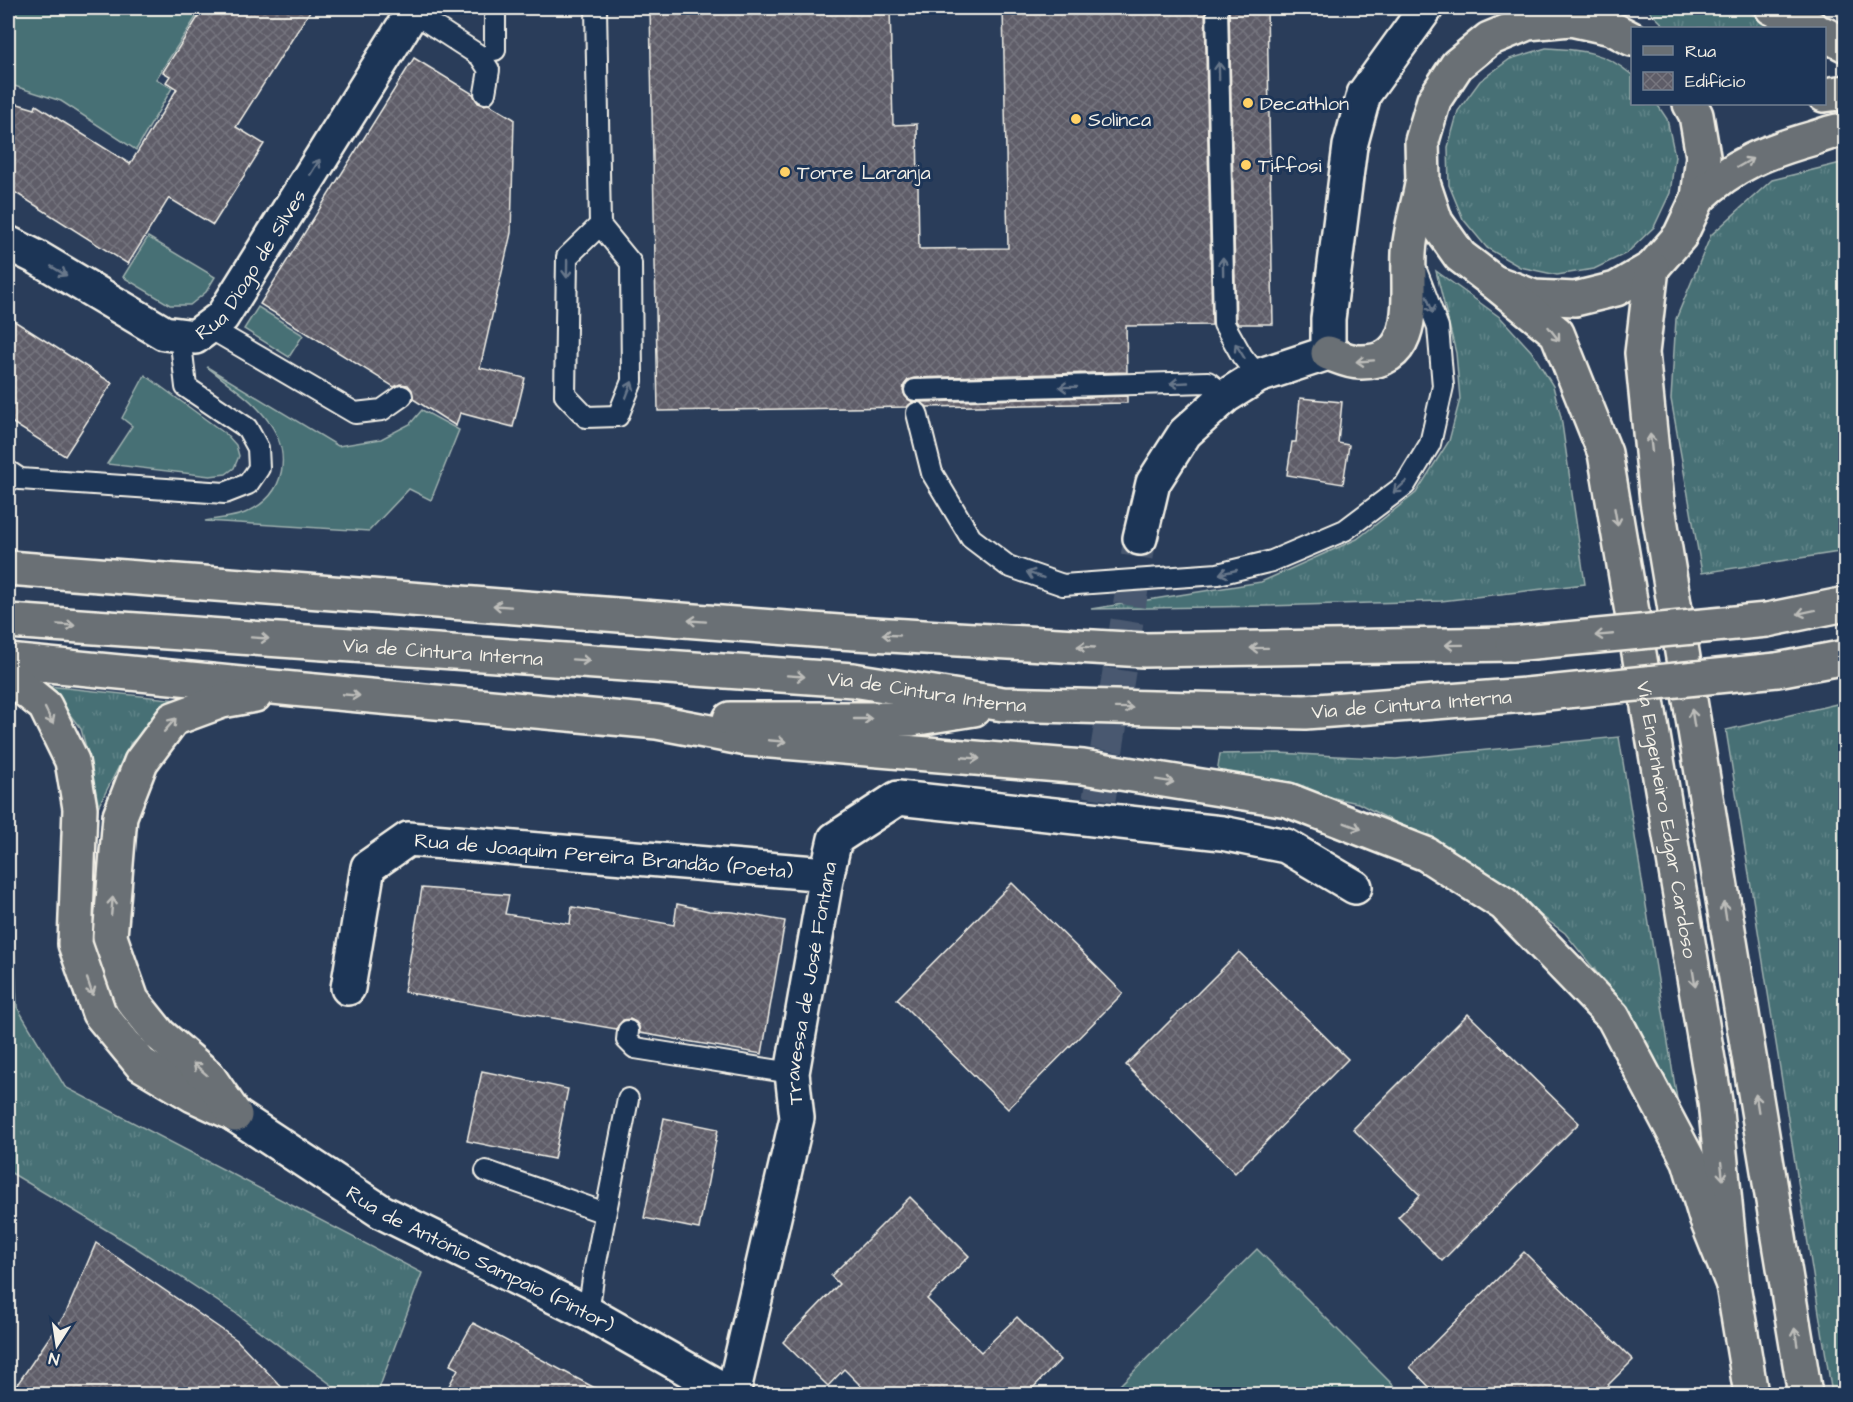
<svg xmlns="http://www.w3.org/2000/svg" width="1853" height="1402" viewBox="0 0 1853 1402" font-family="'Architects Daughter',sans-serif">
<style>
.grass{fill:url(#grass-tufts);stroke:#9eb0ae;stroke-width:1.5}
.garden{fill:#477075;stroke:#9eb0ae;stroke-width:1.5}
.building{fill:url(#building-cross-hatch);stroke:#f4f1e8;stroke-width:1.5}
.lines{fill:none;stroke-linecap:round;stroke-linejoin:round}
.minor-tunnel{stroke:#48586f;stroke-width:33;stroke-dasharray:33 16;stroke-linecap:butt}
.service-casing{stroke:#f4f1e8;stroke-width:24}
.minor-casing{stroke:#f4f1e8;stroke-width:38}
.tertiary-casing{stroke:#f4f1e8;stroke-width:38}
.primary-casing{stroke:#f4f1e8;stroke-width:38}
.motorway-casing{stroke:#f4f1e8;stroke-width:38}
.service{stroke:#1d3557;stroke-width:20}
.minor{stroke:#1d3557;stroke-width:33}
.tertiary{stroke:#1d3557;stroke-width:33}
.primary{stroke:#6a7074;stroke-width:33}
.motorway{stroke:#6a7074;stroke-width:33}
.motorway-bridge-casing{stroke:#f4f1e8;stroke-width:38;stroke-linecap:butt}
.motorway-bridge{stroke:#6a7074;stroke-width:33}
.oneway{stroke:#68778a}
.oneway2{stroke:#bdbdba}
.poi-dot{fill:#ffd166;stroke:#1d3557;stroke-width:2}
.labels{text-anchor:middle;stroke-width:6;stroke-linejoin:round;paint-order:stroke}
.poi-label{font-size:20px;fill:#f4f1e8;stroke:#1d3557;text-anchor:start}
.street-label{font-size:20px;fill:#f4f1e8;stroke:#1d3557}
</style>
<defs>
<pattern id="grass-tufts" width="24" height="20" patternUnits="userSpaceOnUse" patternTransform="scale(1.5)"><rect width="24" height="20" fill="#477075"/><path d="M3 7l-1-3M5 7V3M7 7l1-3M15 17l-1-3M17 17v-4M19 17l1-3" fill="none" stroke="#628589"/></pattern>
<pattern id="building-cross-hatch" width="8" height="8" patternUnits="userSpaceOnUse" patternTransform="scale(1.5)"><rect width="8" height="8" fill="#5e5d68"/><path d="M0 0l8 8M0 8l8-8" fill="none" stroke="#76757e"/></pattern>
</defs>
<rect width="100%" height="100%" fill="#2a3d5a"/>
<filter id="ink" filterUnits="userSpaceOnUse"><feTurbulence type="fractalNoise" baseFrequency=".0167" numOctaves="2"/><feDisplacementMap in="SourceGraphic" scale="12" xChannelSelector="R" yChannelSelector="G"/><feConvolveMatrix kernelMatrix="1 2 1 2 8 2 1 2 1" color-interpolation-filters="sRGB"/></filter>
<g filter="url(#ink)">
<g class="grass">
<polygon points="1646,8 1743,8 1775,28 1667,28"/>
<path d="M1546,48C1582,50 1604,51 1632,75V104H1657L1667,119L1675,156L1670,193L1654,227L1627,253L1594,269L1557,275L1520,267L1487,248L1463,219L1449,185L1448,147L1458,111L1480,81L1510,59Z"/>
<polygon points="1845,162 1845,551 1702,573 1671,399 1676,319 1711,235 1772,180"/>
<polygon points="1436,271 1501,318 1532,352 1553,386 1561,417 1585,584 1441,601 1267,606 1091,609 1261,582 1357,539 1416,493 1449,441 1460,399 1456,353"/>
<polygon points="48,686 179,700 131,743 96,811 92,769 81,729"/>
<polygon points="1845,702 1846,1394 1832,1394 1726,730"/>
<polygon points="1619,737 1678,1105 1627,1010 1565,933 1454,853 1358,803 1217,773 1220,754 1278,753 1396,759"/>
<polygon points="8,817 17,1007 65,1087 422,1273 377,1394 344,1394 234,1312 135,1247 8,1171"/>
</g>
<g class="garden">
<polygon points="8,8 202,8 156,79 172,88 136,150 61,101 8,84"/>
<polygon points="148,237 215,277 206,292 190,305 170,305 123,277"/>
<polygon points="258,307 303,335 289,357 244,329"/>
<path d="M207,367L338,446L381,439L410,424L422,410L459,430L431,500L409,489L369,531L205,521C217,518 233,518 245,513C287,495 293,452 266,418C252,399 226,382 207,367Z"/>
<polygon points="145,375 227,435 236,445 239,456 234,468 226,474 210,476 107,464 132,426 122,418"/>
<polygon points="1257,1249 1402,1394 1125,1394 1118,1387"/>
</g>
<g class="building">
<polygon points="204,8 312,8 236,127 264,144 213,225 169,198 128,264 16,193 8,191 8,101 35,109 36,105 130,164 177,89 166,82 170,76 163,72"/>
<polygon points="650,8 890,8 893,125 917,124 919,249 1008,248 1003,8 1205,8 1212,325 1126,326 1127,372 914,378 908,380 904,385 903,391 905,396 909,400 913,402 907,407 658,411"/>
<polygon points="1229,8 1267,8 1273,324 1238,324 1236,321"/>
<polygon points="414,58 473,94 478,103 484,105 489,104 514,119 511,233 480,368 525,378 513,427 460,413 456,426 413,399 412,390 408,385 400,384 394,387 260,304"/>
<polygon points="8,317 112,383 65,456 8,420"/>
<polygon points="1127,396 1127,403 927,407 921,402"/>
<polygon points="1300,398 1342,402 1338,443 1349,445 1343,484 1287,475 1292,442 1296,442"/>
<polygon points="1012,883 1123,993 1008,1109 897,999"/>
<polygon points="422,888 509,895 505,914 570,924 572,907 674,925 677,904 709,911 733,912 785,921 762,1054 640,1033 639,1026 636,1022 630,1019 623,1020 616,1029 404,992"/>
<polygon points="1239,952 1348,1059 1235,1173 1126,1065"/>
<polygon points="1468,1014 1579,1123 1442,1261 1398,1217 1420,1195 1353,1129"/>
<polygon points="482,1071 568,1089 554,1159 467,1141"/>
<polygon points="664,1118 718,1129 699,1229 644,1218"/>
<polygon points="910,1197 969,1256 927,1299 981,1352 1017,1317 1060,1360 1026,1395 870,1395 844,1369 828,1386 783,1342 839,1284 831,1276"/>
<polygon points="96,1243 237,1340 289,1395 10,1395 66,1313"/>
<polygon points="1524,1252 1633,1360 1598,1395 1437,1395 1410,1367"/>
<polygon points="473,1323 608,1395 444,1395 458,1369 450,1365"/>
</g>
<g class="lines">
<polyline class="minor-tunnel" points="1099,799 1140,538"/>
<defs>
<g id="service">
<polyline points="495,8 495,50"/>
<polyline points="596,8 600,225 631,263 632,381 618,416 586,417 565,395 567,257 600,225"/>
<polyline points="1217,8 1224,324 1242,356 1258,376"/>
<polyline points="412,12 480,56 489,70 485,93"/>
<polyline points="208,327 355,413 382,410 402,396"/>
<polyline points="915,390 1208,382 1226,396"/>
<polyline points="917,413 932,473 971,538 1008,566 1063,585 1218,574 1272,561 1345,530 1405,485 1430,444 1443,386 1438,327 1416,270"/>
<polyline points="8,471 20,479 225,493 248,484 259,468 258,448 247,428 186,387 180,335"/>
<polyline points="628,1031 627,1040 635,1048 792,1073"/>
<polyline points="486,1171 605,1213"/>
<polyline points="588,1313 594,1272 628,1099"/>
</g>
<g id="minor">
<path id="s1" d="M8,243L38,258L164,333L195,337L222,317L415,8"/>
<polyline points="1140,538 1153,483 1185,433 1226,396 1258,376 1328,353 1328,319 1350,146 1364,94 1426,8"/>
<path id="s2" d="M348,988L368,867L408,839L827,874"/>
<path id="s3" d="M733,1394L797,1118L792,1073L827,874L835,839L898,798L1222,833L1286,846L1355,887"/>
</g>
<g id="tertiary">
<path id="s4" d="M235,1115L382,1212L588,1313L731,1394"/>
</g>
<g id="primary">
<polyline points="1632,39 1611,28 1570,19 1528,23 1489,39 1457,65 1434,100 1422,141 1423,183 1436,222 1460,256 1494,282 1534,297 1575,299 1616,289 1652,268 1680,236 1698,198 1703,156 1696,115 1690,104"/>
<polyline points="1652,268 1642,353 1657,501 1805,1394"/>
<path id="s5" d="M1494,282L1557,333L1605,453L1715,1101L1733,1285L1751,1394"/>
<path d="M1328,353C1337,356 1349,362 1359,362C1421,364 1407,294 1409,253C1410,230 1418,207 1422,184"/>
</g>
<g id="motorway">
<polyline points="1772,8 1813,28"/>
<polyline points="1824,34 1846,45"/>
<polyline points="1824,95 1846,92"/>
<path d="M1698,198C1733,164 1768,151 1814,138C1824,135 1835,130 1846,130"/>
<polyline points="8,568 839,632 1144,650 1513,644"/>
<polyline points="1767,620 1846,604"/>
<path id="s6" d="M8,621L853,680L1003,704L1305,712L1526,695"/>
<polyline points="8,661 293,689 657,722 747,739 1083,767 1288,800 1426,854 1504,904 1613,1017 1689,1161 1706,1218 1733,1285"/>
<polyline points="1777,670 1846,657"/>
<polyline points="8,676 45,706 72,761 80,808 75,944 99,1013 141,1064 193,1095 234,1114"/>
<polyline points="730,719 912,719 974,709"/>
<polyline points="235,1115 208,1076 160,1035 132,1000 110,937 120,816 141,762 173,719 222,701 255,695"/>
</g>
</defs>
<use href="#service" class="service-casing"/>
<use href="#minor" class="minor-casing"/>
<use href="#tertiary" class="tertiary-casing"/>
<use href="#primary" class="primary-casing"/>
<use href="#motorway" class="motorway-casing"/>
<use href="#service" class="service"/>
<use href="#minor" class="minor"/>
<use href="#tertiary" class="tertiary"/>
<use href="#primary" class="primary"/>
<use href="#motorway" class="motorway"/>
<defs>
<g id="motorway-bridge">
<polyline points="1513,644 1767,620"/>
<polyline points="1526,695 1777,670"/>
</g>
</defs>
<use href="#motorway-bridge" class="motorway-bridge-casing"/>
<use href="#motorway-bridge" class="motorway-bridge"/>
</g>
<defs><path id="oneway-shaft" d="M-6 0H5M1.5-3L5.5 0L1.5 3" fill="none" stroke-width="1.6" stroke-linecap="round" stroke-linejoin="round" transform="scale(1.5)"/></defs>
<g class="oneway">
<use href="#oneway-shaft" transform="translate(1219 71) rotate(-91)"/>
<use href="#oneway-shaft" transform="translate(315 167) rotate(-58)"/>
<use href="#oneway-shaft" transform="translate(1223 266) rotate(-91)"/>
<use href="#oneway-shaft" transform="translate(567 269) rotate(91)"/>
<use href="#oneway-shaft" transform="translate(59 271) rotate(31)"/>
<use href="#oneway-shaft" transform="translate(1430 305) rotate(69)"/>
<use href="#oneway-shaft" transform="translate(1240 351) rotate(-122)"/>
<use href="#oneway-shaft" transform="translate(1179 383) rotate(177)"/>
<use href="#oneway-shaft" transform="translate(1068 387) rotate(179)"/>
<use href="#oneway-shaft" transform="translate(629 390) rotate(-69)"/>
<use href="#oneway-shaft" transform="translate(1400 487) rotate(138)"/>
<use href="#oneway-shaft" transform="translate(1228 572) rotate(167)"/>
<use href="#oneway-shaft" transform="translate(1035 575) rotate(-161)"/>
</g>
<g class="oneway2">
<use href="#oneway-shaft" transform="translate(1745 163) rotate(-30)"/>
<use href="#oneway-shaft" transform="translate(1554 334) rotate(52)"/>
<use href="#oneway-shaft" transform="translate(1365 361) rotate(176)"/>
<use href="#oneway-shaft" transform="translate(1651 443) rotate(-96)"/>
<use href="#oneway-shaft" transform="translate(1616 517) rotate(80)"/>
<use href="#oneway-shaft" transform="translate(502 606) rotate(-176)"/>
<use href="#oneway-shaft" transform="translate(1806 612) rotate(168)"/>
<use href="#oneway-shaft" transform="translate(697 621) rotate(-176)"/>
<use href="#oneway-shaft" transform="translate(66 625) rotate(4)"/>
<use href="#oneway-shaft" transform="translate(891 635) rotate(-177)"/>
<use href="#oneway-shaft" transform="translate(1604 635) rotate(175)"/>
<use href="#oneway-shaft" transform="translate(260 638) rotate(4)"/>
<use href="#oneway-shaft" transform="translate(1454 645) rotate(179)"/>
<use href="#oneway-shaft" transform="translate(1086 647) rotate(-177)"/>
<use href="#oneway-shaft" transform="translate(1259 648) rotate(179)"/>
<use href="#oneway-shaft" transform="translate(581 660) rotate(4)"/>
<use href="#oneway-shaft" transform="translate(796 676) rotate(4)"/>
<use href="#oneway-shaft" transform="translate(351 695) rotate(5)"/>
<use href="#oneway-shaft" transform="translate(1124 708) rotate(1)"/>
<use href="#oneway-shaft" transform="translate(49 716) rotate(64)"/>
<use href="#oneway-shaft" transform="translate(1693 718) rotate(-99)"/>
<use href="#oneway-shaft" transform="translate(863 719)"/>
<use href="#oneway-shaft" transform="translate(170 725) rotate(-49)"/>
<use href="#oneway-shaft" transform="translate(777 741) rotate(5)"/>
<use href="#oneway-shaft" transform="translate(971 758) rotate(5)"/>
<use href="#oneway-shaft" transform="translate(1165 781) rotate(9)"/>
<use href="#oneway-shaft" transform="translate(1353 826) rotate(21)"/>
<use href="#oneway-shaft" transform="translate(112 906) rotate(-85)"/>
<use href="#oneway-shaft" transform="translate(1725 911) rotate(-99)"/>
<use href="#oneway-shaft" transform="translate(1694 978) rotate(81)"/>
<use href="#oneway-shaft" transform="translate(90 987) rotate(71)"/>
<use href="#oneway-shaft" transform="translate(200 1069) rotate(-139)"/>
<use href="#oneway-shaft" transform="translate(1757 1103) rotate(-99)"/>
<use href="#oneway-shaft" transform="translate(1722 1171) rotate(84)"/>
<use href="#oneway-shaft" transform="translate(1796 1337) rotate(-99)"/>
</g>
</g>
<g class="poi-dot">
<circle cx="1248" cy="103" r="6"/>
<circle cx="1076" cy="119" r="6"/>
<circle cx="1246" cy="165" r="6"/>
<circle cx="785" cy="172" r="6"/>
</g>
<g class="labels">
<g class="poi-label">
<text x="1260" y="110">Decathlon</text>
<text x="1088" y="126">Solinca</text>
<text x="1258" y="172">Tiffosi</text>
<text x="797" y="179">Torre Laranja</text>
</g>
<g class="street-label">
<text dy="7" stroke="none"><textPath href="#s1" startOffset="304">Rua Diogo de Silves</textPath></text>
<text dy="7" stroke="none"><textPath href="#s6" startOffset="436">Via de Cintura Interna</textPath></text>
<text dy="7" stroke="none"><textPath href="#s6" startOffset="922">Via de Cintura Interna</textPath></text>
<text dy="7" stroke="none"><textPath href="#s6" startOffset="1408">Via de Cintura Interna</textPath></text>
<text dy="7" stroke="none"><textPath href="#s5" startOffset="582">Via Engenheiro Edgar Cardoso</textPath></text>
<text dy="7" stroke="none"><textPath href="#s2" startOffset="368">Rua de Joaquim Pereira Brandão (Poeta)</textPath></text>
<text dy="7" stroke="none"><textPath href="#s3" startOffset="420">Travessa de José Fontana</textPath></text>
<text dy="7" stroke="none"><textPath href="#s4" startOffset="285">Rua de António Sampaio (Pintor)</textPath></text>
</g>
</g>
<rect width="1853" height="1402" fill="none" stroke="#1d3557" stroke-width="30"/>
<rect x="15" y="15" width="1823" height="1372" fill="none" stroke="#f4f1e8" stroke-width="2" filter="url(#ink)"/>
<rect x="1631" y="27" width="195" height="78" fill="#1d3557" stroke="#738091" stroke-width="1.5"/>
<rect x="1643" y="46" width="30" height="9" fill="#6a7074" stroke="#738091" stroke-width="1.5"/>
<text x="1685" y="57" font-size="18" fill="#f4f1e8">Rua</text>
<rect x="1643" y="72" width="30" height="18" fill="url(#building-cross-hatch)" stroke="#738091" stroke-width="1.5"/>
<text x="1685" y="87" font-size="18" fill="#f4f1e8">Edifício</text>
<g transform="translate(57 1345) rotate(192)" stroke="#1d3557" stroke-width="4.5" paint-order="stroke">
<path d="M0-4.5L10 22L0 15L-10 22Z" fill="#f4f1e8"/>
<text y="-9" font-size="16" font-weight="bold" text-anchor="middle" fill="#f4f1e8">N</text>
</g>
</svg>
